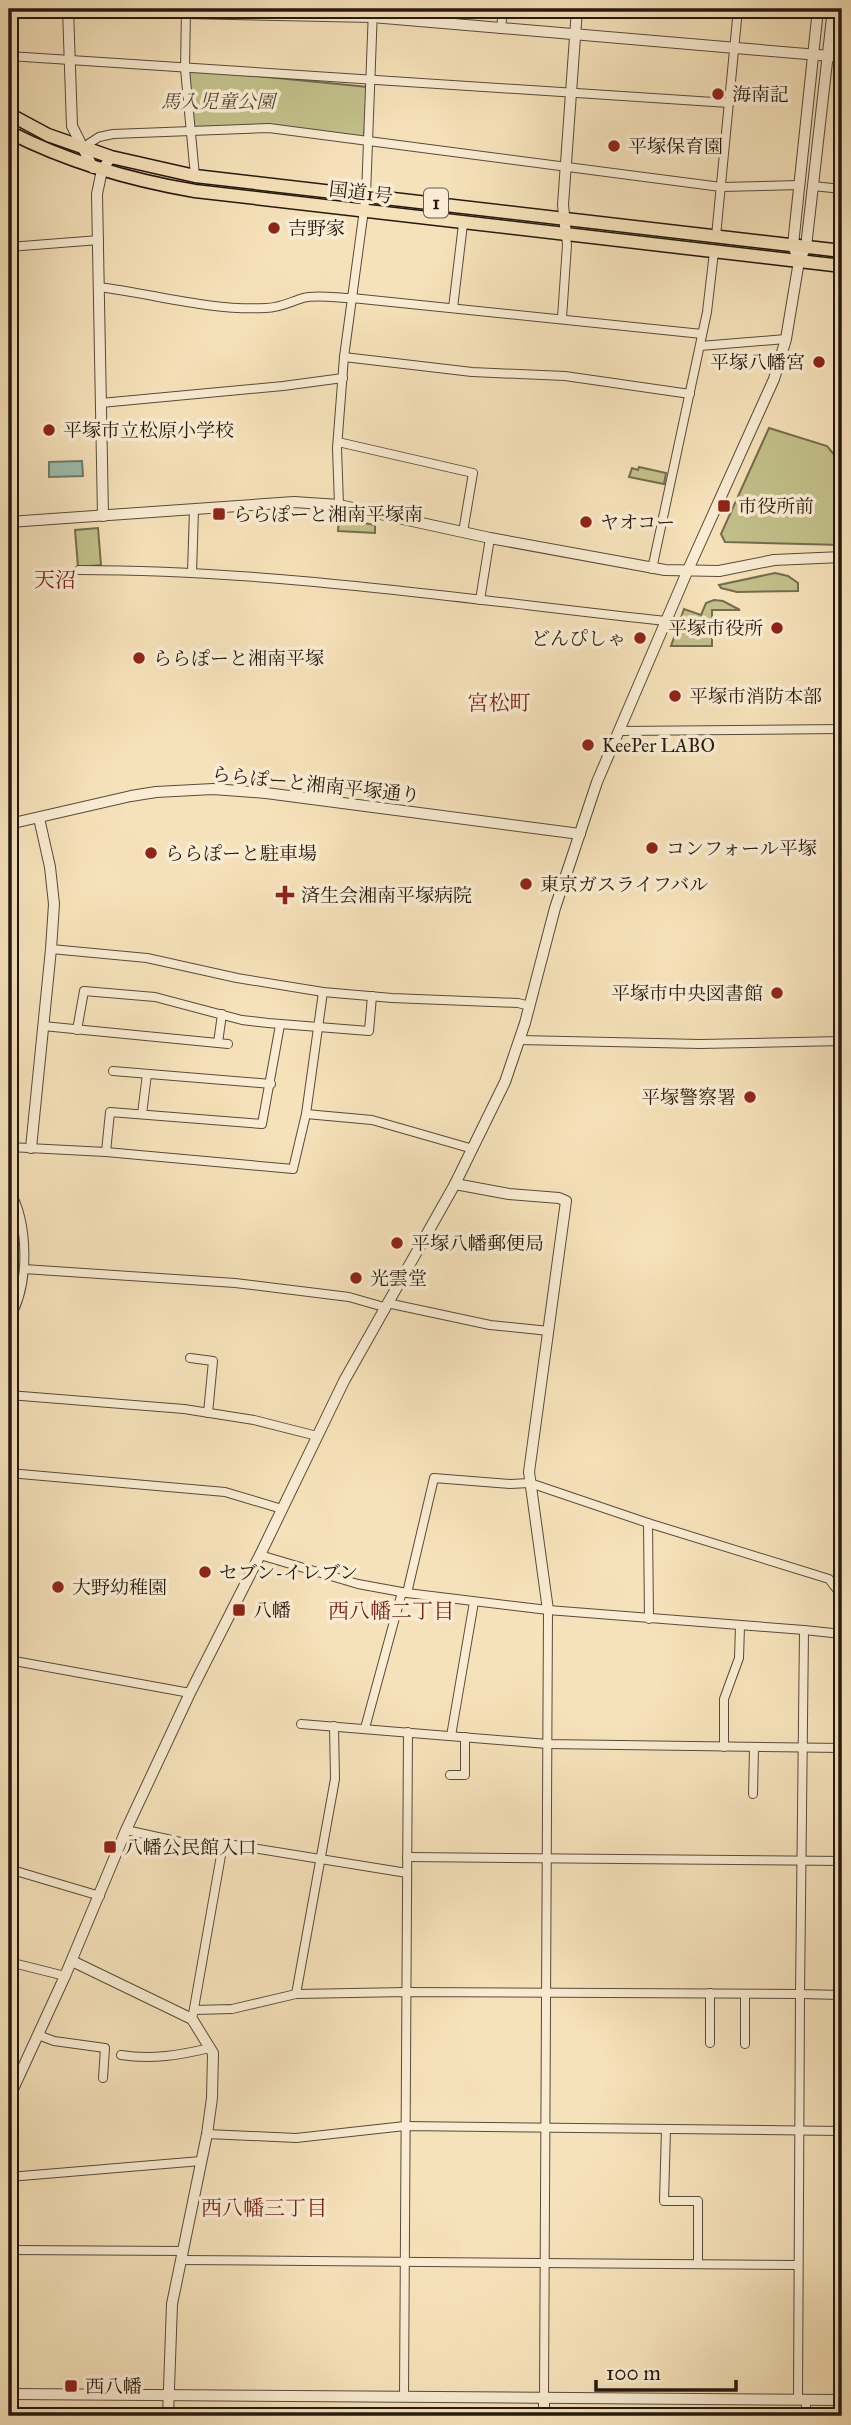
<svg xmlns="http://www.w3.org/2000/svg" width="851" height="2425" viewBox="0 0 851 2425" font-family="'IM FELL Great Primer','Noto Serif JP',serif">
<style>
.green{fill:#c3c18b;stroke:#746d4e;stroke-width:2}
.water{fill:#9dbeaf;stroke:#6d7c6f;stroke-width:2}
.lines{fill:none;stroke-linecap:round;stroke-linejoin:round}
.minor-casing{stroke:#584b3a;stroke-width:10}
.tertiary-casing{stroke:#584b3a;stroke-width:12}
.trunk-casing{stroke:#241910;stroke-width:15}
.minor{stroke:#f9ecd2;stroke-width:8}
.tertiary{stroke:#f9ecd2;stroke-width:10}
.trunk{stroke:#f6e2ba;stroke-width:12}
.poi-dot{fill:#8f2418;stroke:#f9ecd2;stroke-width:2.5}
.labels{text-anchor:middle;stroke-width:7;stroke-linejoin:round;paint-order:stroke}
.shield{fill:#f9ecd2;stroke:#64584a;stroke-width:2}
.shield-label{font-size:18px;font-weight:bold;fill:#241910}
.poi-label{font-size:19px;fill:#241910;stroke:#f9ecd2;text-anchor:start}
.park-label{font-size:19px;font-style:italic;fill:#544b35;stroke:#f9ecd2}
.street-label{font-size:19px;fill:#241910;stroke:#f9ecd2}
.neighbourhood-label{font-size:21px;fill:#7a1f14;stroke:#f9ecd2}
</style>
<rect width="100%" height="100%" fill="#f6e2ba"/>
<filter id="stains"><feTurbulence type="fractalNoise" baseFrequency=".00286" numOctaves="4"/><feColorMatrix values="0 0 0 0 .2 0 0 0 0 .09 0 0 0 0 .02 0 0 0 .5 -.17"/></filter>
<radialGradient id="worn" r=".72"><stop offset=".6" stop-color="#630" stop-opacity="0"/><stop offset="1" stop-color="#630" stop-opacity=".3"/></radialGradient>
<g class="green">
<polygon points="185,69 368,87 364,138 269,128 191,132"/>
<polygon points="769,428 827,446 842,464 842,545 725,542 721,534"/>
<polygon points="639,467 666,473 664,484 629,477 632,468 638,470"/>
<polygon points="339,518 375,525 375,533 338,531"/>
<polygon points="98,528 101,565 78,567 75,530"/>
<polygon points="775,573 788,576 798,583 798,591 737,592 721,588 719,585"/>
<polygon points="714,600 723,601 740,610 712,610 712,646 671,646 684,609 701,615 706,603"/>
</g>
<polygon class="water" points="82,461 83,476 49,477 49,462"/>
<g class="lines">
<defs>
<g id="minor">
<polyline points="186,9 185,69 195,176"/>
<polyline points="501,29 503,9"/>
<polyline points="9,56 729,103"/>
<polyline points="82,148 99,137 113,134 269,128 721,187 799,185"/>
<polyline points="813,186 842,189"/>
<polyline points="716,236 738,9"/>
<polyline points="9,247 99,240"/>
<path d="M99,287C155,294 209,311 266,308C280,308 290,302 303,298C316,294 337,298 352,298L702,334"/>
<polyline points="453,308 463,224"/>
<polyline points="562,318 567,245 566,235"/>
<polyline points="700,346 786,339"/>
<polyline points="344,357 472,372 565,376 690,394"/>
<polyline points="101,403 283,386 343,378"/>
<polyline points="338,442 473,473 463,532"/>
<polyline points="339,505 337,448 344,357 366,195 373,9"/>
<polyline points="652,569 707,312 714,252"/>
<path d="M79,570C275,570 471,600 666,621"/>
<polyline points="192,573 194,509"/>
<polyline points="480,600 490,538"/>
<polyline points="619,731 842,729"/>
<polyline points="51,949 147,958 237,978 323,992 392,998 518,1003 530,1006"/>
<polyline points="43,1026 228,1044"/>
<polyline points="77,1030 84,991 155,997 242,1020 268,1023 369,1031 372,996"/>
<polyline points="520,1040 700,1044 842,1041"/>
<polyline points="218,1043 222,1014"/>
<polyline points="113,1071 271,1084"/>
<polyline points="142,1114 147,1074"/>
<polyline points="306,1114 372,1120 473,1149"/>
<polyline points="9,1147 106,1152 293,1169 306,1114 323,992"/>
<polyline points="106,1152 110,1112 262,1124 280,1025"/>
<path d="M9,1189C29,1223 30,1286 9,1319"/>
<polyline points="24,1269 235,1283 349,1297 384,1307"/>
<polyline points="387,1303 490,1325 549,1331"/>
<polyline points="190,1358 213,1361 208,1413"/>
<polyline points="9,1395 184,1409 254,1420 317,1436"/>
<polyline points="9,1473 225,1492 282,1509"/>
<polyline points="648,1523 649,1619"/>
<polyline points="260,1555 358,1584 407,1593 548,1610 804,1630 800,1994 842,1995"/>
<polyline points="407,1593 434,1478 510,1484 530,1483 648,1523 829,1579 842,1596"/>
<polyline points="804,1630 842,1634"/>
<polyline points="9,1660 190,1693"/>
<polyline points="301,1724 547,1744 842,1748"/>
<polyline points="365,1728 402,1592"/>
<polyline points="451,1736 474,1602"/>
<polyline points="724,1747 724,1699 739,1658 740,1626"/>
<polyline points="450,1775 465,1775 465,1737"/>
<polyline points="753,1794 754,1748"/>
<polyline points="126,1830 185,1843 228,1844 407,1873"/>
<polyline points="407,1857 842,1861"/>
<polyline points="9,1869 100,1896"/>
<polyline points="9,1962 65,1976"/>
<polyline points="710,1993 710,2043"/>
<polyline points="296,1994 335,1779 334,1726"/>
<polyline points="745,1994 745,2044"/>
<polyline points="194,2010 232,2009 296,1994 406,1992 800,1994 798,2400"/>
<polyline points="193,2014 223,1844"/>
<polyline points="38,2035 54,2041 105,2048 103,2078"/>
<path d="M121,2055C152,2060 180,2055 210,2048"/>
<polyline points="666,2129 664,2201 698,2201 698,2264"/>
<polyline points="207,2134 296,2138 405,2126 842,2131"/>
<polyline points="9,2177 201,2161"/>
<polyline points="9,2250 183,2251"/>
<polyline points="181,2260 798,2265"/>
<polyline points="404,2397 408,1732"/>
<polyline points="544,2398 548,1610"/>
<polyline points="806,2416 806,2400"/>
</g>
<g id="tertiary">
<polyline points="68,9 72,126 93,168"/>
<polyline points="159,9 186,13 372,17 842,57"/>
<polyline points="566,235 563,205 577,9"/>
<polyline points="795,251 793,245 818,9"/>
<polyline points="103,516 97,194 102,170 111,157"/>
<polyline points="9,522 294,502 339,505 490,538 665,570 719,571 774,560 842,557"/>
<polyline points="9,824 131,796 156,792 213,789 266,793 580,834"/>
<polyline points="31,1148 51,949 54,904 50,867 39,818"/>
<polyline points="455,1184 509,1194 559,1198 566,1201 529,1472 548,1610"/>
<polyline points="72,1961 192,2019 213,2053 212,2098 207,2134 172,2304 168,2416"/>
<polyline points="9,2098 65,1976 126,1830 190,1693 260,1555 344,1381 455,1184 505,1082 525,1023 555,908 597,782 687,572 774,379 786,339 799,261 806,247 833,9"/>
<polyline points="9,2394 842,2400"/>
<polyline points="544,2416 544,2398"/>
</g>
<g id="trunk">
<polyline points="9,114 48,135 111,157 195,176 842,251"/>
<path d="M9,132C68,162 130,180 195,191L842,266"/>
</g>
</defs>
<use href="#minor" class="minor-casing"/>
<use href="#tertiary" class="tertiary-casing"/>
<use href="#trunk" class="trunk-casing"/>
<use href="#minor" class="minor"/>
<use href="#tertiary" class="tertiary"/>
<use href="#trunk" class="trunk"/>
</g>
<g class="poi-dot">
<circle cx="718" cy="94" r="7"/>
<circle cx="614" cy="146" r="7"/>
<circle cx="274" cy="228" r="7"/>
<circle cx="819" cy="362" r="7"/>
<circle cx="49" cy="430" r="7"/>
<rect x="717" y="499" width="14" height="14" rx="3.5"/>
<rect x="212" y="507" width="14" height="14" rx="3.5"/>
<circle cx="586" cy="522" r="7"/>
<circle cx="777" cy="628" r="7"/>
<circle cx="640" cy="638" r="7"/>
<circle cx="139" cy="658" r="7"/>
<circle cx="675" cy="696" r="7"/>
<circle cx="588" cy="745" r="7"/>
<circle cx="652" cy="848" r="7"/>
<circle cx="151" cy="853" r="7"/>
<circle cx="526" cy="884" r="7"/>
<path d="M281.5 884.5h7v7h7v7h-7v7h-7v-7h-7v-7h7z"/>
<circle cx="777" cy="993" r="7"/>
<circle cx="750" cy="1097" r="7"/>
<circle cx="397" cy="1243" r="7"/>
<circle cx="356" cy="1278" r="7"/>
<circle cx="205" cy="1572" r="7"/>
<circle cx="58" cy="1587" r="7"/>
<rect x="232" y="1603" width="14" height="14" rx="3.5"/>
<rect x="103" y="1840" width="14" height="14" rx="3.5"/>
<rect x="64" y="2379" width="14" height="14" rx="3.5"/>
</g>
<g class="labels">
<rect class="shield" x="424" y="188.5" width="24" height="29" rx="5"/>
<g class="shield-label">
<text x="436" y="209">1</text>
</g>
<g class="poi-label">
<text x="732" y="101">海南記</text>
<text x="628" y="153">平塚保育園</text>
<text x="288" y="235">吉野家</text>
<text x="805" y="369" text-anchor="end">平塚八幡宮</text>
<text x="63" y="437">平塚市立松原小学校</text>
<text x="738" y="513">市役所前</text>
<text x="233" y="521">ららぽーと湘南平塚南</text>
<text x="600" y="529">ヤオコー</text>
<text x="763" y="635" text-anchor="end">平塚市役所</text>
<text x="626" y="645" text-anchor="end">どんぴしゃ</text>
<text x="153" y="665">ららぽーと湘南平塚</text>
<text x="689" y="703">平塚市消防本部</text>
<text x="602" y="752">KeePer LABO</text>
<text x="666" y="855">コンフォール平塚</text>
<text x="165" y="860">ららぽーと駐車場</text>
<text x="540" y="891">東京ガスライフバル</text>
<text x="301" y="902">済生会湘南平塚病院</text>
<text x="763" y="1000" text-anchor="end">平塚市中央図書館</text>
<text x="736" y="1104" text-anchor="end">平塚警察署</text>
<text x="411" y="1250">平塚八幡郵便局</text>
<text x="370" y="1285">光雲堂</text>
<text x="219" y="1579">セブン-イレブン</text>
<text x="72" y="1594">大野幼稚園</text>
<text x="253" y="1617">八幡</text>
<text x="124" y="1854">八幡公民館入口</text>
<text x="85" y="2393">西八幡</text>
</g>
<g class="park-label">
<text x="218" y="108">馬入児童公園</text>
</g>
<g class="street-label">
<text transform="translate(361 192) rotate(7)" y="7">国道1号</text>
<text transform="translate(316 784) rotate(6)" y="7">ららぽーと湘南平塚通り</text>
</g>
<g class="neighbourhood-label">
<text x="55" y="587">天沼</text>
<text x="499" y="710">宮松町</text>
<text x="391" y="1618">西八幡二丁目</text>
<text x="264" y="2215">西八幡三丁目</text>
</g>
</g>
<rect width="851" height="2425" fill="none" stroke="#f6e2ba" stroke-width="35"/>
<rect x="10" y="10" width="830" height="2404" fill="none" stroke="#241910" stroke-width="3.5"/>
<rect x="18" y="18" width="816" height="2390" fill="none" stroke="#241910" stroke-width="2"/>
<path d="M596 2380v10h140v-10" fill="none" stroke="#241910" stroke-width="3.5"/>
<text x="606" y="2380" font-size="21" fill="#241910" stroke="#f9ecd2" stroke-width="5" paint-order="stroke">100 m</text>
<rect width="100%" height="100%" filter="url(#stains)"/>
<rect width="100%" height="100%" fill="url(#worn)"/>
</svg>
